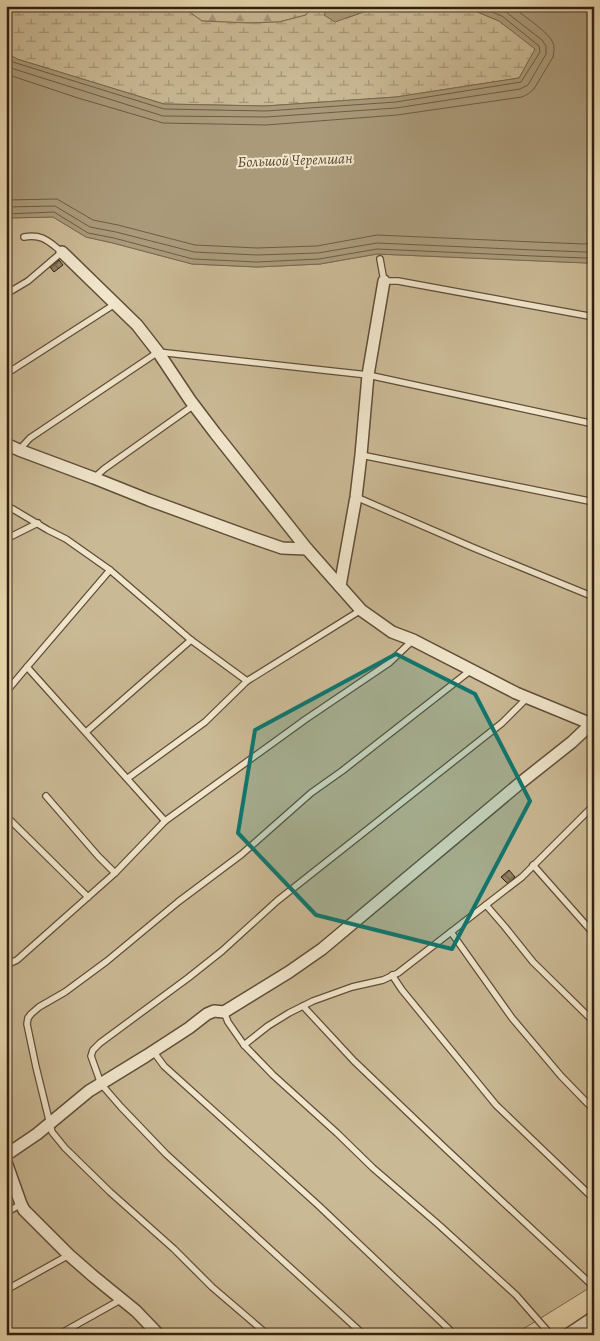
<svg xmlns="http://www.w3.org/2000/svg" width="600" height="1341" viewBox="0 0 600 1341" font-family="Alegreya,serif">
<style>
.forest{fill:url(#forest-firs);stroke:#7e6c52}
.wetland{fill:url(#wetland-marsh);stroke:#7e6c52}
.garden{fill:#cab995;stroke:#7e6c52}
.water{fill:#aa9a7a;stroke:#7a6950}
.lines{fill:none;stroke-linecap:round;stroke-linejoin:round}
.shore{stroke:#6e5c45;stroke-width:1}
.building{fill:url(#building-cross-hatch);stroke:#311f10}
.lane-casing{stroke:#5f4e38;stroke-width:8}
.street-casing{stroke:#5f4e38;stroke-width:14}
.lane{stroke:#f1e6cc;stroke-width:5.5}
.street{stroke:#f1e6cc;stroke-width:11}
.marked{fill:#0f766e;fill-opacity:0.2;stroke:#0f766e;stroke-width:4;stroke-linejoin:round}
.labels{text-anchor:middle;stroke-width:4;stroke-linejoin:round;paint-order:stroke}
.water-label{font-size:15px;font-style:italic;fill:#5b4a35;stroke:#f1e6cc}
</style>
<defs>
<pattern id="forest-firs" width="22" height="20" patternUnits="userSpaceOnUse" patternTransform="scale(1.25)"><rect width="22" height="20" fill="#cab995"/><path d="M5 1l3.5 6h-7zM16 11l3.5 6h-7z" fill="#a59678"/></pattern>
<pattern id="wetland-marsh" width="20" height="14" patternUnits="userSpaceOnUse" patternTransform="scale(1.25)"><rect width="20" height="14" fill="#cab995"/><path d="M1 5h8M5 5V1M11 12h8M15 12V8" fill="none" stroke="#a59678"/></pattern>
<pattern id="building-cross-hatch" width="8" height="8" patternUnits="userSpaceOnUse" patternTransform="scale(1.25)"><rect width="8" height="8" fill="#918063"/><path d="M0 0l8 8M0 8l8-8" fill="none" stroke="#776850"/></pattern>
</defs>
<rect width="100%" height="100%" fill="#e9d9b0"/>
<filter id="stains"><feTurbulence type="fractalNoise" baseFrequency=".004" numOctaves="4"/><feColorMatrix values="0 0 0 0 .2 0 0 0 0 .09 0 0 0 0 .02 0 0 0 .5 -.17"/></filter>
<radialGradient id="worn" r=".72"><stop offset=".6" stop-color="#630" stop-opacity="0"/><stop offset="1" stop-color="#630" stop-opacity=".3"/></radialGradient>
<polygon class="forest" points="184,6 312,6 306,15 279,22 248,23 202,21 188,11"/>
<polygon class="wetland" points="6,6 184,6 188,11 202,21 248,23 279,22 306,15 312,6 330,6 324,15 347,18 380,6 463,6 499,21 536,49 519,78 396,97 265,106 164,104 17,59 6,53"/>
<polygon class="garden" points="53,217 86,237 113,243 192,264 257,267 320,264 377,254 588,263 594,262 594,1285 528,1326 511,1335 6,1335 6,218"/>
<g class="water">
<polygon points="330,6 380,6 335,22 324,15"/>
<polygon points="463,6 594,6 594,261 586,263 377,254 320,264 257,267 192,264 113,243 86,237 53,217 6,218 6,53 17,59 164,104 265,106 396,97 519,78 535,49 499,21"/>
</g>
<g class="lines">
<g class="shore">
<polyline points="6,59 16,63 164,109 266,111 396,102 521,82 540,52 539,46 502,16 476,6"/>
<polyline points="6,66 14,69 163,116 266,117 396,108 520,89 528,85 546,54 546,46 542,40 506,12 493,6"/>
<path d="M6,74L78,98L163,123L266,125L397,115L522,97L528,94L534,89L553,57C554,51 555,46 552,41C547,31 521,14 511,6"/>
<polyline points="6,200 57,199 93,220 118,225 195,245 257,248 317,246 377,235 534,242 584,244 594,243"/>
<polyline points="6,207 55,206 90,227 116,232 194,252 257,255 318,253 377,243 534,250 585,252 594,251"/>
<polyline points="6,214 54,212 88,233 114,238 193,259 257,262 319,259 377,249 534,256 585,258 594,257"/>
</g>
</g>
<g class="building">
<polygon points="59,260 63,265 54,272 50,267"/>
<polygon points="509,870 515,877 508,884 501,877"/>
</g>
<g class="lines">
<defs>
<g id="lane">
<polyline points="380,259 384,281 398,281 594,317"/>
<path d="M6,294L28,281L62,252C48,241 43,234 24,237"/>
<polyline points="6,374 115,304"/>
<polyline points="19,450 30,438 158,352 368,375 594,424"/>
<polyline points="361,455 594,502"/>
<polyline points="94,478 104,469 194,405"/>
<polyline points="356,497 474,548 594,597"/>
<polyline points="6,505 48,530 66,539 110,570 191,640 247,681 361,610"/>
<polyline points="6,539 38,523"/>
<polyline points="27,667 110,570"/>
<polyline points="6,692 27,667 165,821"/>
<polyline points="86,732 191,640"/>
<polyline points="128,778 205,722 247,681"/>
<polyline points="46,796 98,856 115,873"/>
<polyline points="6,816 88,897"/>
<polyline points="533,865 594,934"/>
<polyline points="486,905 505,927 533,962 594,1022"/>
<polyline points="451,932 512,1018 561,1076 594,1110"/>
<polyline points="6,965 17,960 115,873 165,821 306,719 389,663 413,640"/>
<polyline points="392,975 402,990 496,1105 594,1199"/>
<polyline points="303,1006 354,1061 446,1149 594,1287"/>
<polyline points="224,1012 228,1022 244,1045 273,1075 337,1133 373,1168 439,1225 516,1295 551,1335"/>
<polyline points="244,1045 268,1026 289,1013 313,1001 352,987 383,980 398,973 522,877 590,809 594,809"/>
<polyline points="153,1051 164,1066 318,1205 455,1335"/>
<polyline points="6,1213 21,1204"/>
<polyline points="6,1290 69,1255"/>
<polyline points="58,1335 122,1299"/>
<polyline points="268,1335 212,1287 174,1249 110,1192 65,1148 52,1132 36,1067 27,1024 28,1018 31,1014 39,1007 65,992 107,961 178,902 242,854 311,793 342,771 471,670"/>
<polyline points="364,1335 166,1154 121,1107 101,1084 91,1056 93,1050 100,1043 188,978 222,951 277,901 502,723 527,698"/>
</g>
<g id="street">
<polyline points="62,252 137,325 158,352 190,400 215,433 307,549 361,610 392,632 413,640 516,693 594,725"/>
<polyline points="6,444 19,450 94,478 149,500 253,538 282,548 307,549"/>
<polyline points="340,586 356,497 361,455 368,375 384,281"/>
<polyline points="6,1155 37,1134 89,1091 146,1056 189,1028 207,1014 214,1011 224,1012 289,972 322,949 519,784 572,742 591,724"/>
<polyline points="6,1162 21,1204 24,1210 69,1255 93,1276 136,1311 159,1335"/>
<polyline points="567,1335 594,1317"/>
<polyline points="593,1335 594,1335"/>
</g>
</defs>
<use href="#lane" class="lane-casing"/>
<use href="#street" class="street-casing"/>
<use href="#lane" class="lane"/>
<use href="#street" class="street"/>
</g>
<path class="marked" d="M396,654L475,694L530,801L452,949L316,915L238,833L255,730Z"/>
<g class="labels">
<g class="water-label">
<text transform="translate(295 160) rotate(-2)" y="5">Большой Черемшан</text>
</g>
</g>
<rect width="600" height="1341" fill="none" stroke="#e9d9b0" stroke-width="25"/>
<rect x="8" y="8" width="585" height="1326" fill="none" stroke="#311f10" stroke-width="2.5"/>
<rect x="12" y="12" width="575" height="1316" fill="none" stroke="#311f10"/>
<rect width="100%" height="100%" filter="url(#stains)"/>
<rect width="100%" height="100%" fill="url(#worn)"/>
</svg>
